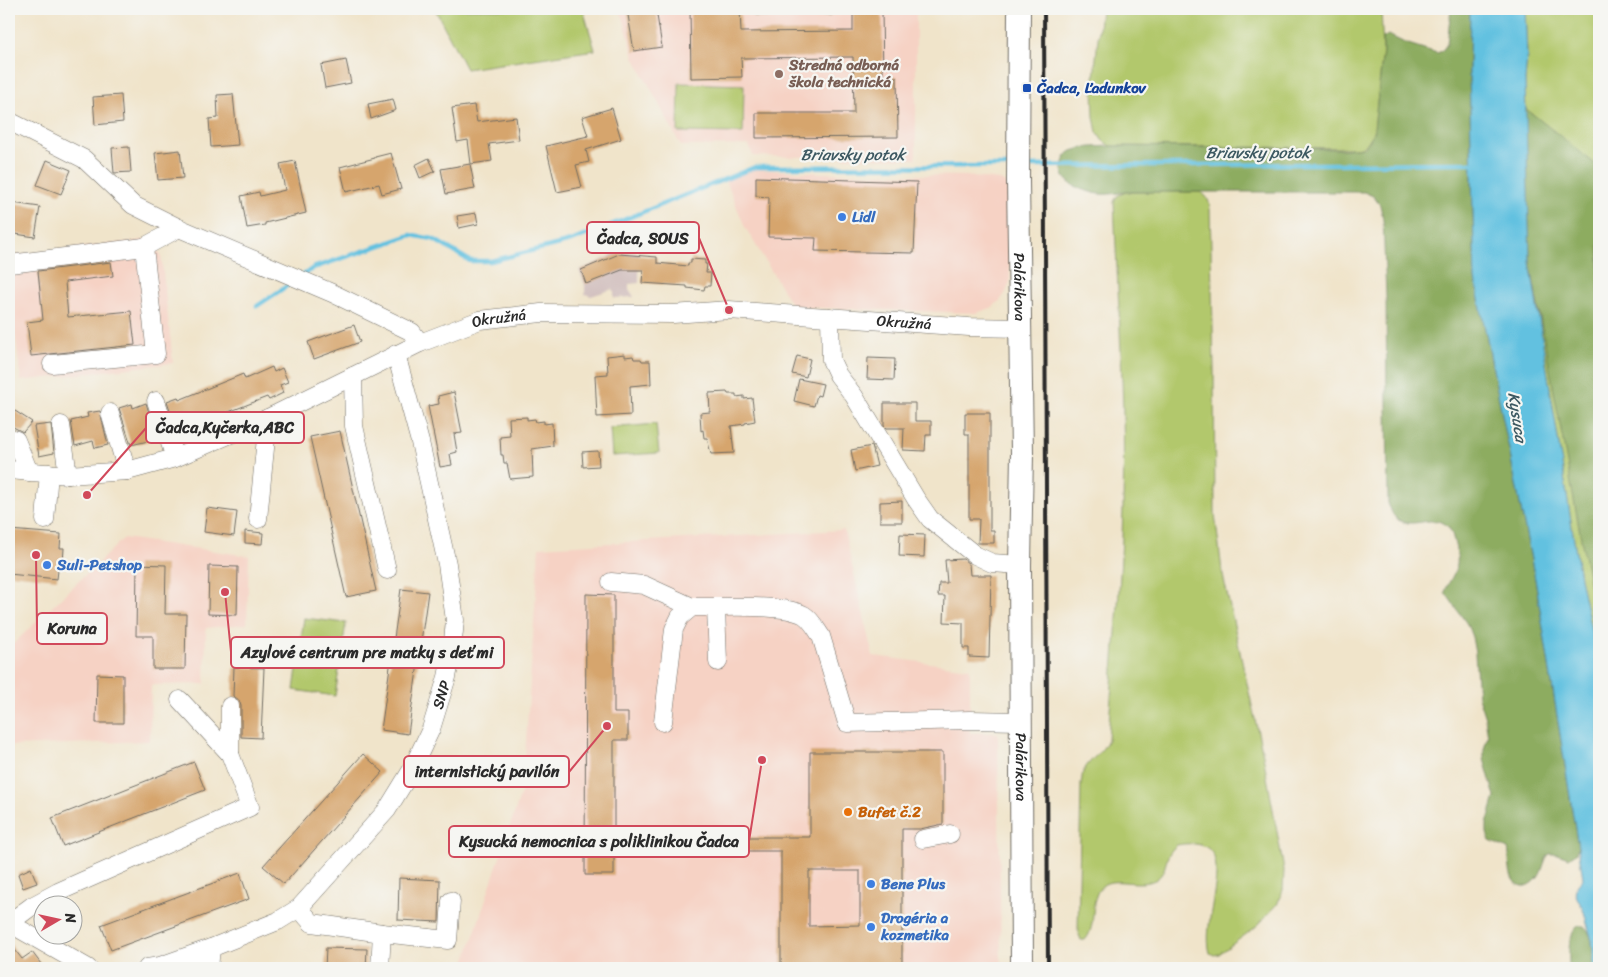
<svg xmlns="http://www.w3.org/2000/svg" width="1608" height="977" viewBox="0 0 1608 977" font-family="Sriracha,sans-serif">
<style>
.built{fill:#f6d2c4}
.industrial{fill:#d1bfbe}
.green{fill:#b2c86c;stroke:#6e7a4c}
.forest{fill:#8dac60;stroke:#5c6c46}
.water{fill:#62c1e0;stroke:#467686}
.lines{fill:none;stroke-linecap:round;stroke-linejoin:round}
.stream{stroke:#62c1e0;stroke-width:4.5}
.building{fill:#d6a56d;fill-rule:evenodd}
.minor-casing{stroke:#706c63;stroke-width:19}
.major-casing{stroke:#706c63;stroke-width:24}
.minor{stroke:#fff;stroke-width:18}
.major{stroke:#fff;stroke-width:22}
.rail{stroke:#2b2b2b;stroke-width:4}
.education-dot{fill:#8d6e63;stroke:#f6f6f2;stroke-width:2}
.transit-dot{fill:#1a4fb4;stroke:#f6f6f2;stroke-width:2}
.shop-dot{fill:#3f7fe0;stroke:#f6f6f2;stroke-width:2}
.food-dot{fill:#e8710a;stroke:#f6f6f2;stroke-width:2}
.labels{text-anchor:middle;stroke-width:4.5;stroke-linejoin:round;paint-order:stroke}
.education-label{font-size:15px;font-weight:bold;fill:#785e54;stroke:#f6f6f2;text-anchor:start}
.transit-label{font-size:15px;font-weight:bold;fill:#164399;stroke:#f6f6f2;text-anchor:start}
.shop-label{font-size:15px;font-weight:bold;fill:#366cbe;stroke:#f6f6f2;text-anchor:start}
.street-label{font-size:15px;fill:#2b2b2b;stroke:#f6f6f2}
.food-label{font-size:15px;font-weight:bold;fill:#c56008;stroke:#f6f6f2;text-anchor:start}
.water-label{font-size:16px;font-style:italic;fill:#3c5861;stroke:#f6f6f2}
.leader{fill:none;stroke:#d1495b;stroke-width:2}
.callout-dot{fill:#d1495b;stroke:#f6f6f2;stroke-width:2}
.callout{fill:#f6f6f2;stroke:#d1495b;stroke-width:2}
.callout-label{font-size:16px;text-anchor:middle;font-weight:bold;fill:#2b2b2b}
</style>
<rect width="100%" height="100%" fill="#f6f6f2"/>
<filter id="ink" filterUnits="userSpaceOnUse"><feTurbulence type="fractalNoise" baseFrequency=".02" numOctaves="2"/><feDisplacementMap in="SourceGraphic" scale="10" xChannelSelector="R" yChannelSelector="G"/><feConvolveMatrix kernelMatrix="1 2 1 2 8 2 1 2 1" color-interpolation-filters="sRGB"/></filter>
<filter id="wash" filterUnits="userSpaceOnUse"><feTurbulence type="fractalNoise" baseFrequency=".0096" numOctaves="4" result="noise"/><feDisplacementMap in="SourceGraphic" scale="20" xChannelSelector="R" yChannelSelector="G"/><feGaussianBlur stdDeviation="1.12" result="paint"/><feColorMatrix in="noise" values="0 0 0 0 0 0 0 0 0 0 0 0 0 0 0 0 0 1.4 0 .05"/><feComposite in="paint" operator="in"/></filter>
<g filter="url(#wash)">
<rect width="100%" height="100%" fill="#f0e4ca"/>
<g class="built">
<polygon points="618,9 916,9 916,159 753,156 749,145 681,146 634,57 623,17"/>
<polygon points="755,169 822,173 966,176 1000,180 1008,184 1010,282 1006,292 1000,301 991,308 976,313 793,307 745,227 725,178"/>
<polygon points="144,240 161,254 173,363 21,381 14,324 9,322 9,256"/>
<polygon points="844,530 873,656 970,668 970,733 998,733 1001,968 463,968 523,787 539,547"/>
<polygon points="124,538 249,556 247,624 206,628 205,684 151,685 150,741 9,746 9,648"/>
</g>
<polygon class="industrial" points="614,253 639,253 639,283 629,284 629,289 634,297 614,298 614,292 613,289 591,296 585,294 585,285 579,270 609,257"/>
<g class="green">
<polygon points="435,9 583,9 595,50 466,69"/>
<polygon points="754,9 830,9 830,16 754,17"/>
<path d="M1101,9H1381L1383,51L1374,129C1370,139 1368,146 1357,148L1110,146L1102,140L1097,132L1094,117L1093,88Z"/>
<polygon points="1525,9 1599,9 1599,667 1580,578 1530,262 1525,80 1527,56"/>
<polygon points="679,83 744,85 743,133 678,132"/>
<path d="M1126,192H1200C1208,196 1209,201 1210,209L1214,369L1215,514L1222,571L1263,755L1284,870L1283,890L1277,905L1256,927L1219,954L1214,955L1210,953C1202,925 1225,873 1212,853C1206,842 1187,843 1177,845C1174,847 1171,851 1169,854C1165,862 1166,871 1158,878C1142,890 1114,875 1102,886C1088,900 1098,926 1085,940H1081L1078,932L1081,784C1082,780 1082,775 1083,772C1089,759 1103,753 1108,739C1113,663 1121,586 1123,509C1126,407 1118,304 1114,202L1117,196Z"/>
<polygon points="656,424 659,453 612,456 610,428"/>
<polygon points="304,618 346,623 335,696 294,690"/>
</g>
<g class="forest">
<path d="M1451,9H1470L1469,73L1475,279L1536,584L1578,847L1576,853L1569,858L1557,854H1549C1543,862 1543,872 1537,879C1533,883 1528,887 1523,886C1506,884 1511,860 1508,849L1490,841L1487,833V824L1495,797L1484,759V749L1488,736L1485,718L1478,697L1475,653L1472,637L1467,624L1445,592C1448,582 1455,575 1457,564C1458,556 1456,549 1454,541C1446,503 1416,533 1397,519C1392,515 1390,508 1388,503L1386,297L1383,218L1380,205L1373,196L1364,192H1126C1118,193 1108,195 1099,194C1084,191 1057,184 1063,163C1064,157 1069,151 1075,150C1086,146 1099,147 1110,146L1346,149L1364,147L1370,140L1374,129L1383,51V38L1388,35L1405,43L1437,53L1442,51L1447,44Z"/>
<polygon points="1525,108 1599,167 1599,636 1530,262"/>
<path d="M1578,926H1584C1595,936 1593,955 1594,968H1569C1569,954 1567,936 1578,926Z"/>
</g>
<polygon class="water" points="1470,9 1525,9 1527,56 1525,80 1530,262 1580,578 1599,667 1599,968 1594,968 1592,941 1584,912 1575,893 1577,885 1583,878 1536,584 1475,279 1469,73"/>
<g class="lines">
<g class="stream">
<polyline points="1023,166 1475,163"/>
<polyline points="302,276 313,268 411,235 433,239 470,261 491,261 571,241 755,167 1010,166"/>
<polyline points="257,306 293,282"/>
</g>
</g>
<g id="blocks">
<g class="building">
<polygon points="627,9 656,9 662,47 634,51"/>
<polygon points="690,9 740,9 741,32 853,31 853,10 882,10 883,77 897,77 898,137 756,138 756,113 854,113 853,57 741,58 742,77 691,78"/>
<polygon points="346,60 351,83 325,88 321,65"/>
<polygon points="233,94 238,145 211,147 209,119 218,118 217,95"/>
<polygon points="121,95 123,122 95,125 93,97"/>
<polygon points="393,99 396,110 371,119 368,104"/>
<polygon points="474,105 477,122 516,117 519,140 489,144 492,161 471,164 468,140 457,142 452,108"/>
<polygon points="612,108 621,139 586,150 589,162 576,165 582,187 557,192 546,146 588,136 582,117"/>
<polygon points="129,147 131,172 114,173 112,148"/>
<polygon points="180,150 183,178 158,180 155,153"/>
<polygon points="391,153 401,189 382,194 379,184 346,192 340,167 375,158 375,157"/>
<polygon points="429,158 435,171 420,178 415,165"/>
<polygon points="47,160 71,170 61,194 37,185"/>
<polygon points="295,161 306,213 265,223 265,225 247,228 241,196 259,192 260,196 285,190 280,164"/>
<polygon points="470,164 475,189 446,194 441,169"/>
<polygon points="756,177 917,182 914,253 815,251 816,238 768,237 769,197 756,196"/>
<polygon points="12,203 40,207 35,237 9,233"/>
<polygon points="476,213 478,224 459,228 457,216"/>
<polygon points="619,254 657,257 657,263 688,266 688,263 691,263 691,259 705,260 705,264 707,264 706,273 711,273 710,286 705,286 704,290 687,288 687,286 642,283 643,270 622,270 586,284 581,270"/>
<polygon points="111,262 113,276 65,282 68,317 131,311 135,345 31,356 27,322 43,320 38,271"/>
<polygon points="354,325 360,342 314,359 308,342"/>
<polygon points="625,354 625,357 633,356 634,359 641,359 642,361 650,361 651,384 630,386 631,415 597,417 595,375 608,374 607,356"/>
<polygon points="797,356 810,359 806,377 792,374"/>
<polygon points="868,358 895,359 894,380 867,379"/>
<polygon points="272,367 274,372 282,368 288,382 280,385 283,393 269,400 267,397 190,427 191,430 180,434 177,431 167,401 178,397 179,400 243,374 245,379"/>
<polygon points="799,379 823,384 820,396 817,395 814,406 794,401"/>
<polygon points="454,392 462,433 454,434 457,452 450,454 452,465 440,467 428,406 439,404 438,396"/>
<polygon points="727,392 728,394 736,394 736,397 744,396 744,399 752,398 755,421 745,423 745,424 731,426 734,453 711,454 707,438 704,438 703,430 701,431 700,413 710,412 709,393"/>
<polygon points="146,403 157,439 131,445 119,408 132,404 133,408"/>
<polygon points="884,403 915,403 915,421 931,421 931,435 926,435 925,451 903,450 904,428 886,428 884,426"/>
<polygon points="9,407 32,422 23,432 9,425"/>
<polygon points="100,411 108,445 95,448 93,441 75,446 71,421 88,417 87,413"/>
<polygon points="965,413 990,413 990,530 994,530 994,543 978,543 979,519 969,519 969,434 965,434"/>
<polygon points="527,417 527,420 535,419 536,422 544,421 544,424 552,423 553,446 532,449 533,477 510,479 507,463 504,463 503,455 501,455 500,437 510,436 509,418"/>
<polygon points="51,424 54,453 39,456 34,426"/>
<polygon points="340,431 376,591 346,597 310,437"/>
<polygon points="872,446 877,466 855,471 851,450"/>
<polygon points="598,451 599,466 583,467 582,452"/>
<polygon points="902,501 902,522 880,522 880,502"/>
<polygon points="207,508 237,512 234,536 204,532"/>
<polygon points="9,530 61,534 60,548 64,548 63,563 59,562 57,579 9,574"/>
<polygon points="245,531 263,533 262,544 245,543"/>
<polygon points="900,534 925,535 924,557 899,556"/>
<polygon points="963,559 969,564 970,575 991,575 989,658 969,657 969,648 963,648 963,623 944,622 945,596 938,596 939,583 947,583 945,560"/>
<polygon points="137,564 166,565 165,614 186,614 185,669 153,669 153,636 136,636"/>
<polygon points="209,566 238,567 237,615 208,614"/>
<polygon points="401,589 428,592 408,734 381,730"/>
<polygon points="586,594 614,595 614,713 628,713 628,740 614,740 614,875 585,875"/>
<polygon points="234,667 264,668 261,738 241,737 241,706 239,700 233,696"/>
<polygon points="97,674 123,675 123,723 96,723"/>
<path d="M810,752H943V824L920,829H902V968H870V966L810,965V968H781V851H745V837H810ZM809,871H860V925L809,926Z"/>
<polygon points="363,754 383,772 284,884 263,866"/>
<polygon points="194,762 205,790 63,846 52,818"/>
<polygon points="31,868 37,883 23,888 18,874"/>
<polygon points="240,873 249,899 111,950 101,925"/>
<polygon points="399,878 440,880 439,922 398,920"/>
<polygon points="9,942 22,959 32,952 44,968 9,968"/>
<polygon points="326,948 367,949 366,968 325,968"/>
</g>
</g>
</g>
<g filter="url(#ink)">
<use href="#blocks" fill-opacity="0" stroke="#706c63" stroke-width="1"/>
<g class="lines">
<defs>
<g id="minor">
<polyline points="9,121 84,159 133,205 179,228 332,293 412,332 420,343"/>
<polyline points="10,264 144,247"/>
<polyline points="830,317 831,360 838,375 854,396 916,499 930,519 975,555 992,563 1020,565"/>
<polyline points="52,364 156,354 144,247 179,228"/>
<polyline points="353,376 354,426 387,570"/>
<polyline points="156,401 175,458"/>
<polyline points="110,413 127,471"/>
<polyline points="61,425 68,475"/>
<polyline points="9,438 16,440 29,472"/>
<path id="s1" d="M9,470L68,475L127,471L175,458L268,418L420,343L480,320L541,313L673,314L729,310L969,327L1021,328"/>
<polyline points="258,519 268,418"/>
<polyline points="45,520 49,473"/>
<polyline points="611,582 644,585 692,607"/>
<polyline points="716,608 718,662"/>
<path d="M663,722L674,629L680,617L692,607C720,608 782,603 804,615C812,620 816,629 821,636L847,723L970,720L1020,721"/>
<polyline points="230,754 230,706"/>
<polyline points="923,839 950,834"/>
<polyline points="299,908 312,923 382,933 448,940 451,901"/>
<polyline points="9,923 32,906 58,892 250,807 230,754 180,700"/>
<polyline points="9,923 88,968"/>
<path id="s2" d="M147,968L160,966L211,948L278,921L299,908L387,810L411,771L431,729L447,677L452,652L455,620L447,564L420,442L396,354"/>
<polyline points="209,968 211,948"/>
<polyline points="380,968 382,933"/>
</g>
<g id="major">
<path id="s3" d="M1019,9L1018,181L1022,453L1020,565L1022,968"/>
</g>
</defs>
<use href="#minor" class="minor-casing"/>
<use href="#major" class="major-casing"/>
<use href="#minor" class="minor"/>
<use href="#major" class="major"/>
<polyline class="rail" points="1044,9 1048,968"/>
</g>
</g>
<circle class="education-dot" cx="779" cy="74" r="5"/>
<rect class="transit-dot" x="1022" y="83" width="10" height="10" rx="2.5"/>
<g class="shop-dot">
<circle cx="842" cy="217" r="5"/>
<circle cx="47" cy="565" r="5"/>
<circle cx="871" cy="884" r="5"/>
<circle cx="871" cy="927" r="5"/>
</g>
<circle class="food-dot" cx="848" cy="812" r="5"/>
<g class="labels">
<g class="education-label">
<text x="789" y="70">Stredná odborná<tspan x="789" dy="17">škola technická</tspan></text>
</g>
<g class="transit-label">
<text x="1037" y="93">Čadca, Ľadunkov</text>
</g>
<g class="shop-label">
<text x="852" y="222">Lidl</text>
<text x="57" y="570">Suli-Petshop</text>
<text x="881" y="889">Bene Plus</text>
<text x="881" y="923">Drogéria a<tspan x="881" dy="17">kozmetika</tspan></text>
</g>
<g class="street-label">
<text dy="5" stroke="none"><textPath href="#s3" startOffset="278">Palárikova</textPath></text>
<text dy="5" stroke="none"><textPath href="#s1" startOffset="522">Okružná</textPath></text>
<text dy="5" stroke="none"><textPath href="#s1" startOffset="928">Okružná</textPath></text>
<text dy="5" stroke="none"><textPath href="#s2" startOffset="424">SNP</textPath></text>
<text dy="5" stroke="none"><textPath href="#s3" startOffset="758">Palárikova</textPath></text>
</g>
<g class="food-label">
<text x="858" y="817">Bufet č.2</text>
</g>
<g class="water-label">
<text x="1258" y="158">Briavsky potok</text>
<text x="853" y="160">Briavsky potok</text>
<text transform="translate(1518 417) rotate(81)" y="6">Kysuca</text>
</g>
</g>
<path class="leader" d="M729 310L699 238M87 495L146 428M36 555L37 629M225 592L231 652M607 726L569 772M762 760L749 841"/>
<g class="callout-dot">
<circle cx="729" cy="310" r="5"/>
<circle cx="87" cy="495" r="5"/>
<circle cx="36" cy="555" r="5"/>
<circle cx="225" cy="592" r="5"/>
<circle cx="607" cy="726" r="5"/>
<circle cx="762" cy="760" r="5"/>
</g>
<g class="callout">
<rect x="587" y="222" width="112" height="31" rx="5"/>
<rect x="146" y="412" width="158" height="31" rx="5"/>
<rect x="37" y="613" width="70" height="31" rx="5"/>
<rect x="231" y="637" width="273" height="31" rx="5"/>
<rect x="404" y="756" width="165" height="31" rx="5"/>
<rect x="449" y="826" width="300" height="31" rx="5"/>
</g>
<g class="callout-label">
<text x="643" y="244">Čadca, SOUS</text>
<text x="225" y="433">Čadca,Kyčerka,ABC</text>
<text x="72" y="634">Koruna</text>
<text x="367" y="658">Azylové centrum pre matky s deťmi</text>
<text x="487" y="777">internistický pavilón</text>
<text x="599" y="847">Kysucká nemocnica s poliklinikou Čadca</text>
</g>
<rect width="1608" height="977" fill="none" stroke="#f6f6f2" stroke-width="30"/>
<g transform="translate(58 920) rotate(81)"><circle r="24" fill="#f6f6f2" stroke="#a5a5a2"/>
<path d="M0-4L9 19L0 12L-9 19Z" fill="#d1495b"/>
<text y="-8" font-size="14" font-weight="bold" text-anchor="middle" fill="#2b2b2b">N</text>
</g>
</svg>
